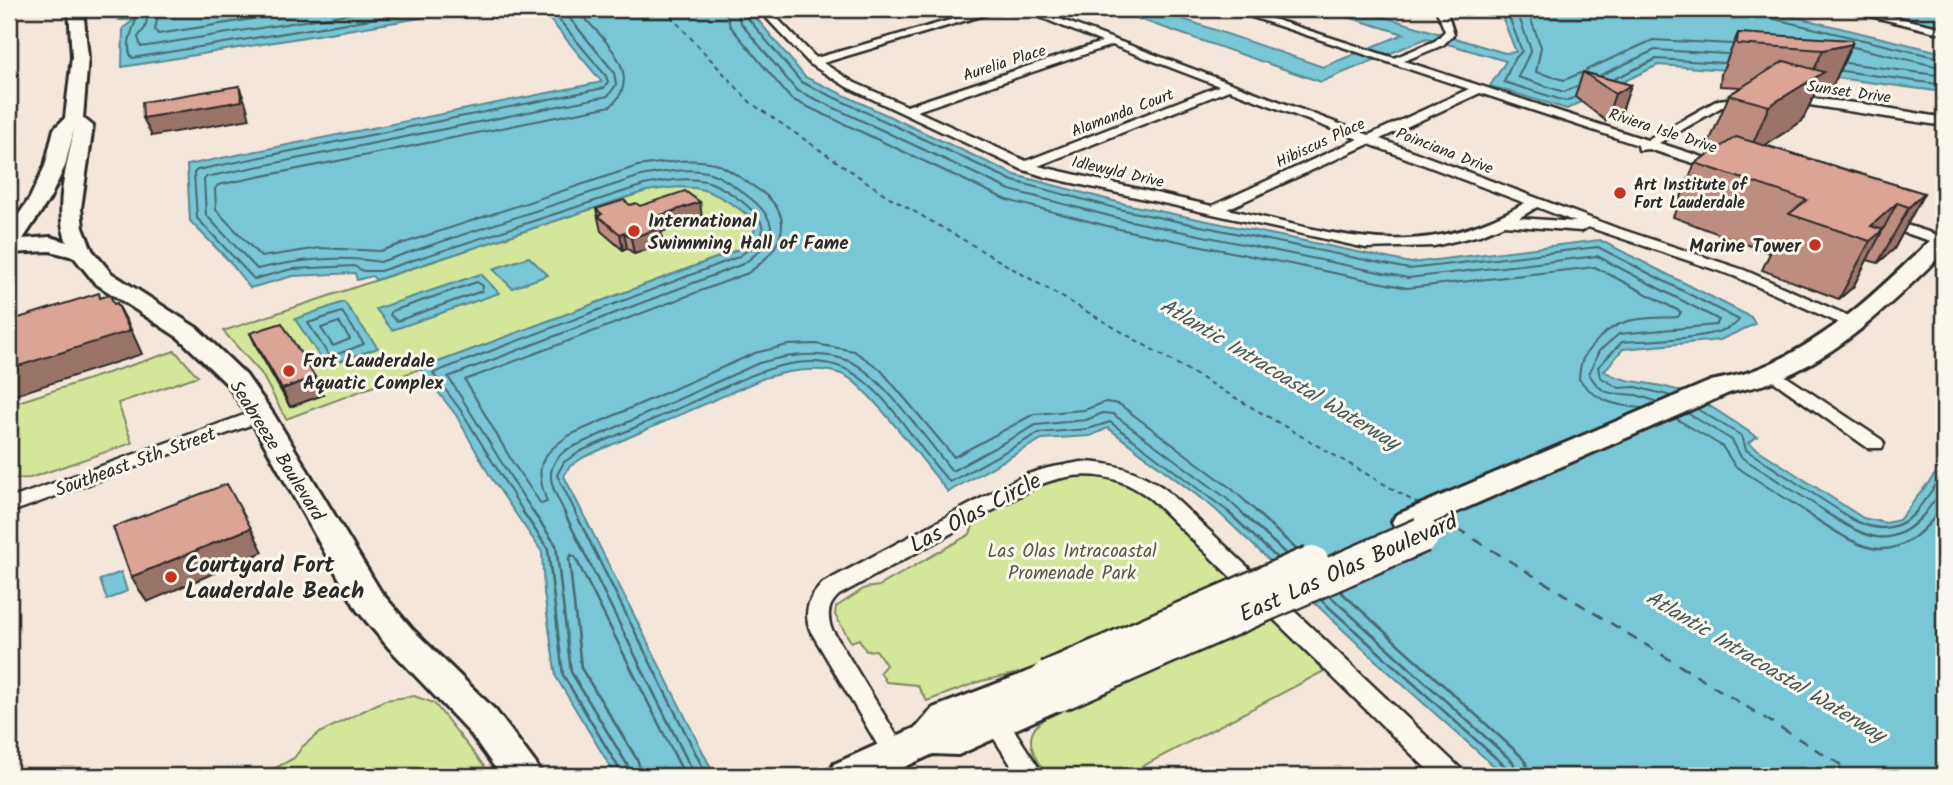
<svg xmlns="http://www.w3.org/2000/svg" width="1953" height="785" viewBox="0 0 1953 785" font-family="Kalam,sans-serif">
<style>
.green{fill:#d3e69a;stroke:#7f8862;stroke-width:2}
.water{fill:#78c6d6;stroke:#598892;stroke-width:2}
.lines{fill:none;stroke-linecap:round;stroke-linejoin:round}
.shore-far1{stroke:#4a696f;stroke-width:2}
.shore{stroke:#4a696f;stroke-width:2.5}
.ferry-far1{stroke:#425a5e;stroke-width:2;stroke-dasharray:5 4.5;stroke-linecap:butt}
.ferry{stroke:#425a5e;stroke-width:2.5;stroke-dasharray:11 9;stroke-linecap:butt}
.minor-casing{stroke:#2b2b2b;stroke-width:5}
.primary-casing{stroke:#2b2b2b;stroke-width:6}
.minor{fill:#fbf7ec;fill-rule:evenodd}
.primary{fill:#fbf7ec;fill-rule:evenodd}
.primary-bridge-casing{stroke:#2b2b2b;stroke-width:39;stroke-linecap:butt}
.primary-bridge{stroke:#fbf7ec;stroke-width:34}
.wall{fill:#bd8d81;stroke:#2b2b2b;stroke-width:2}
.shaded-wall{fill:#9a7369;stroke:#2b2b2b;stroke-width:2}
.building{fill:#dca496;stroke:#2b2b2b;stroke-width:2}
.poi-dot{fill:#c8321e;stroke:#fbf7ec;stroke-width:2.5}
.labels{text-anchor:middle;stroke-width:6;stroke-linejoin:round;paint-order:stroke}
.far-street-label{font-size:16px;fill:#2b2b2b;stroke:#fbf7ec}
.far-poi-label{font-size:16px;font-weight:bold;fill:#2b2b2b;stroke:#fbf7ec;text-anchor:start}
.poi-label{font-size:19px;font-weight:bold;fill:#2b2b2b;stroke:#fbf7ec;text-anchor:start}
.street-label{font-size:19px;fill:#2b2b2b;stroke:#fbf7ec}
.park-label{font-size:19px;fill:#555a47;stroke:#fbf7ec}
.water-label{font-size:21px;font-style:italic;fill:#425a5e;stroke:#fbf7ec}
.near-street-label{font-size:23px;fill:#2b2b2b;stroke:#fbf7ec}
.near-poi-label{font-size:23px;font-weight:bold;fill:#2b2b2b;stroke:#fbf7ec;text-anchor:start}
</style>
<rect width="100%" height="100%" fill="#f5e6db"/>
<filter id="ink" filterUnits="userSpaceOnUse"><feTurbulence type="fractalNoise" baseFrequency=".0143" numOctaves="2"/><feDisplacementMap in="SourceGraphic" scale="14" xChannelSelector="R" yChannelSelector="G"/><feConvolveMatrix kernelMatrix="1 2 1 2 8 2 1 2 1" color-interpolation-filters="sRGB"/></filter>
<g filter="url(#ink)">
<g class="green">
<path d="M672,187C683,187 695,187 705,189C716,191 725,199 734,205C760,223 764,232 735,251L286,419L261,373L223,331L646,191Z"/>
<polygon points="175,351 198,376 118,403 132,443 30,478 9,479 9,405"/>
<path d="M1079,472L1122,479L1148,495L1328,669L1124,776H1047C1030,752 1020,731 1051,715L1190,653L1158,615L1029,671L981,681L927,701L917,685L886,682L880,672L886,665L876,650L866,651L859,639L851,642L835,615L836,607L865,588L879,586L970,534L973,526L981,521L977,517L1035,484Z"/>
<polygon points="414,696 434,703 492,776 261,776 294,758 303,746 319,733 385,700"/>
</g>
<g class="water">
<polygon points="137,9 475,9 122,67 123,28 134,20 120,20"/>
<path d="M541,9H749L805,77L1015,175L1125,204L1411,263L1600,240L1751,317L1755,324L1720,340L1623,349L1604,371C1627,385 1656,381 1682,392C1708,402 1733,422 1757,437L1748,443L1863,518L1886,523L1899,520L1944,463V776H1505L1374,659L1215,509L1108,428L1090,436L1042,439L948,492C928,468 867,385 844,375C819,365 788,371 764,378L584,457L569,467L564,476L713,772L707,776H616L556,677L544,593L542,552L490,476L456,415L420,369L735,251C748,242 760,234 753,218C708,188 701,182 646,191L376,280L372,276L357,280L355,273L293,276L250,288L229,261L190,221L187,165L602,82Z"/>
<polygon points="1110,9 1154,9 1323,67 1404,34 1321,9 1357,9 1505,53 1516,52 1499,9 1762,9 1944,53 1944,92 1837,78 1658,65 1567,109 1490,86 1506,61 1427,38 1321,82"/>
<polygon points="1858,9 1944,9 1944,28"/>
<polygon points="529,257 548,275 512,288 493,269"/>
<polygon points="481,274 499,293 392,330 376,309"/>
<polygon points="344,302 378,348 326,366 295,319"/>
<polygon points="121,572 127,591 107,600 100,580"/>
</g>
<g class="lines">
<g class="shore-far1">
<path d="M140,9C136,24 123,43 132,58L432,9"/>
<polyline points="149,9 145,28 138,37 141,47 379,9"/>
<polyline points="159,9 155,30 158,34 315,9"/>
<path d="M576,9C599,35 647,73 611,106L218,185L215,189L216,210L261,257L320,248L380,251L638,166C662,163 690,157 714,163C726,167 737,175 747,182C754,187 763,192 769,198C798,226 773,256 748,273L465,380L513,463L541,504L547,502C534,467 539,455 570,435L755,353L788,345L816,344L854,351L880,369L954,457L1034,414L1084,410L1106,402L1119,404L1232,489L1258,513"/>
<path d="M725,9L730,26L791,99L1007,200L1119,229L1407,288L1595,267L1681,312L1678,317C1642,319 1617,315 1593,345C1582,357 1580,363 1579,379C1596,401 1615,406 1642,408"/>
<path d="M736,9L740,22L796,90L1010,190L1121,219L1408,278L1597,256L1719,320L1716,325L1619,334L1599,351L1589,374C1604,399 1614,392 1636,395C1644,397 1651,400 1658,402"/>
<path d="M745,9L746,16L801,82L1013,181L1123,210L1409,269L1598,247L1739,320C1726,340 1647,340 1622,342L1598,367L1600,377L1619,388L1636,387L1671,396"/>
<polyline points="1506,9 1522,51 1513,61 1504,82 1565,101 1573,98"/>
<polyline points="1516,9 1531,50 1518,77 1564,92 1577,86"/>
<polyline points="1527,9 1541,47 1536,72 1564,80 1581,73"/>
<polyline points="1768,9 1769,15 1774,19 1944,59"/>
<polyline points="1853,47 1944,68"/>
<polyline points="1846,63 1944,76"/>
<polyline points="1586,70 1653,40 1732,44"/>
<polyline points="1842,71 1944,85"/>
<polyline points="1601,75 1655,50 1727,54"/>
<polyline points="1614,79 1656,59 1724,63"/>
<polygon points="477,282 483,286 482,291 397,321 390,315 392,311"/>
<polygon points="342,312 364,344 330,357 308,323"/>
<polygon points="339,322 350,339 333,346 321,328"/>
<polyline points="1697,409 1742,436 1746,450 1843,513"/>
<polyline points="1687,413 1732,440 1741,457 1828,513"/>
<polyline points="1675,418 1722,446 1735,466 1808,513"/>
<path d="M524,513L462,412L433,373L738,257C746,251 758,245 762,234C769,215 721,184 705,181C685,177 664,181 644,185L380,271H363L354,266L292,269L254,279L197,218L194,173L197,170L604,88L608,82L606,76L550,9"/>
<path d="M534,513C504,469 478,422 448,377L743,264C779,239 781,221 745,194C733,185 721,176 707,172C685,168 662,172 641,176L380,262C338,255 298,260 257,269L206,215L204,180L206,177L608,96L616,85L614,72L562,9"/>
<path d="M565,513C553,489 540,470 566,450L759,363C788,355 820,350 849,361C879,372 930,444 952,471L1036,425L1086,420L1103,413L1113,414L1225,497L1242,513"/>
<path d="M576,513L557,475L564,462L581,451C615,436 649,421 684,406C734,384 807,338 859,377C896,404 918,450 950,482L1039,433L1088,429L1110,422L1230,513"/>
<polyline points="1915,513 1944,474"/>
<polyline points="1925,513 1944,488"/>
<polyline points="1937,513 1944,505"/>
</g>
<g class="shore">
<polyline points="523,512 548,549 563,675 620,770 621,776"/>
<polyline points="533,512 556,545 571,672 628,766 630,776"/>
<polyline points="564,512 695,776"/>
<polyline points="575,512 704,770 704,776"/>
<polyline points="1228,512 1277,558"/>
<polyline points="1241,512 1286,554"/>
<polyline points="1256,512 1296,549"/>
<path d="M1805,512C1860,547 1890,574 1939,512"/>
<path d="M1825,512C1864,537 1891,554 1926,512"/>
<path d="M1840,512C1866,529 1892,537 1916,512"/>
<polyline points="1340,591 1520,755 1526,763 1529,776"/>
<polyline points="1330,596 1513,762 1518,776"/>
<polyline points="1321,600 1507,768 1509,776"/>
<polyline points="641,776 638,761 581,668 569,558 571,555 575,557 685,776"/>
</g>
<polyline class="ferry-far1" points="664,9 751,103 886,195 1420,505"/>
<polyline class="ferry" points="1440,518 1859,776"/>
<defs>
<g id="minor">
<path d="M758,9H768L816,58L989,9H1004L823,63L855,83L907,106L1102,42L1020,9H1033L1369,135L1469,89L1228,9H1242L1394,58L1435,41L1445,31L1436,9H1446L1454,34L1443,45L1404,61L1647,140L1718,100L1754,96V100L1725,105L1659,143L1727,165V171L1722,172L1649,149L1639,150L1638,145L1480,93L1380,139L1614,227L1744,270L1858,320L1860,323L1858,326H1846L1734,276L1588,227L1581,231L1504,225L1480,235L1434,246L1366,248L1046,177L1021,169L847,87L810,64ZM1112,45L1219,86L1026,161L917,111ZM1229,90L1358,139L1212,206L1038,166ZM1369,144L1525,203C1417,265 1339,234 1227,209ZM1537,207L1576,222L1519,218Z"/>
<polygon points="1841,9 1858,9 1944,28 1944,34"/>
<polygon points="1788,96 1864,104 1944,118 1944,126 1784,101 1782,99"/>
<polygon points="1884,218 1944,237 1944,245 1879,225 1879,219"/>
<polygon points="1772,367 1882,440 1884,444 1882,448 1868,448 1766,376 1763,372 1766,368"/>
<polygon points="261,409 267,411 270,415 267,419 9,513 9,499"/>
<path d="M1081,462C1113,462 1139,471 1165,489L1460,768L1463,776H1434L1151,499C1116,472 1080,469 1039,485L839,595C828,605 827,614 831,628L908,754L905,761L896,765L887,761L810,630C803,611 809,597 823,583L1025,475L1048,468Z"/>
<polygon points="996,713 1005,716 1044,776 1018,776 984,723 987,716"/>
</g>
<g id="primary">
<path d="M69,9H83L88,57L83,118L93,126L81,208L83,228L92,250L111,273L197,328L246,375L274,415L381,592L413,630L496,711L536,764L542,776H501L470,733L389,648L357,610L248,415L228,385L179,338L95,283L74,257L50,251L9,253V229L30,198L45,166L54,129L65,118L72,57ZM74,129C68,164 53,207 67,242L50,237L23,239L50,198L65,166Z"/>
<path d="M1944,234V252C1893,302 1840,356 1771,382C1758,387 1743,389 1729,393L1418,529L1407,532L1396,529L1392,522L1396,515L1711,381C1724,378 1739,376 1752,371C1825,345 1882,287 1936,235Z"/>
<polygon points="1048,664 1060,668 1065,678 1064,681 1072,684 1077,694 1072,704 958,755 933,754 885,776 828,776 834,764 917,727 933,708"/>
</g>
</defs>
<use href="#minor" class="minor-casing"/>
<use href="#primary" class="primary-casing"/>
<use href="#minor" class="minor"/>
<use href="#primary" class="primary"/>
<defs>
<g id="primary-bridge">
<polyline points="1048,678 1312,563"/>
<polyline points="1059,694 1422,535"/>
</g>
</defs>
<use href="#primary-bridge" class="primary-bridge-casing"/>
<use href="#primary-bridge" class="primary-bridge"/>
</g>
<g class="wall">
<polygon points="1738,33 1852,44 1833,85 1817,89 1802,121 1765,145 1924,193 1894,249 1878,263 1867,260 1853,287 1839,299 1762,270 1770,253 1673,217 1695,163 1719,148 1708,145 1729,95 1741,87 1720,86 1721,74"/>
<polygon points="1583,72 1631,85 1622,111 1606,121 1575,97"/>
<polygon points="630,205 702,218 661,232 663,244 634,254 627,248 623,250 601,231 596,209"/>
<polygon points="250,333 323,395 290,407 258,350"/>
</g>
<g class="shaded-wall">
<polygon points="1852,44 1833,85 1817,89 1802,121 1747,157 1769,106 1809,81 1823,50"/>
<polygon points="1631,85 1622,111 1606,121 1615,94"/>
<polygon points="239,86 246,104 250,119 152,136 143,118"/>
<polygon points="1924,193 1894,249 1878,263 1909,207"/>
<polygon points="700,202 702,218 661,232 663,244 634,254 631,238 653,222 655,217"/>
<polygon points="1897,203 1853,287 1839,299 1870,241 1871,226"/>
<polygon points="624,232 627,248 623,250 620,234"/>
<polygon points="117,303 129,325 142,354 9,397 9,369"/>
<polygon points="315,377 323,395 290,407 282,389"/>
<polygon points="251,528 263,552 147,602 131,577"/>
</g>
<g class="building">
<polygon points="1738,33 1852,40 1852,44 1823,50 1737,44"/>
<polygon points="1784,61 1824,72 1769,106 1729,95"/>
<polygon points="1583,72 1631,85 1615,94"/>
<polygon points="239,86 242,101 143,118 142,102"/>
<polygon points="1736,137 1924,193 1909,207 1897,203 1871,226 1883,230 1870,241 1789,214 1807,200 1695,163"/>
<polygon points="685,191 700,202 655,217 659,220 653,222 660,228 631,238 624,232 620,234 598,216 602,214 596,209 624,200 630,205 636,203 640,206"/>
<polygon points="99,293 100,298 110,295 114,304 117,303 130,331 9,369 9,321"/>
<polygon points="282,323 315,377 282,389 250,333"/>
<polygon points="227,484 251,528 131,577 113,527"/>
</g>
</g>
<g class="poi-dot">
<circle cx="1620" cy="193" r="7"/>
<circle cx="634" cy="231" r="7"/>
<circle cx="1815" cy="245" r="7"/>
<circle cx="289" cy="371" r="7"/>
<circle cx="171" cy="577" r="7"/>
</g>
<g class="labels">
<g class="far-street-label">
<text transform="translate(1004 62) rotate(-18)" y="6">Aurelia Place</text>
<text transform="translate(1849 91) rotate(8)" y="6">Sunset Drive</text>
<text transform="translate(1122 112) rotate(-21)" y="6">Alamanda Court</text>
<text transform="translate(1663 130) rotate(18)" y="6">Riviera Isle Drive</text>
<text transform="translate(1320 142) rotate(-25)" y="6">Hibiscus Place</text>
<text transform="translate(1445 150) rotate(21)" y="6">Poinciana Drive</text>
<text transform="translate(1118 171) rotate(13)" y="6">Idlewyld Drive</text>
</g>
<g class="far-poi-label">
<text x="1634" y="190">Art Institute of<tspan x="1634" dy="18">Fort Lauderdale</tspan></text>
</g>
<g class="poi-label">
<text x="648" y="227">International<tspan x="648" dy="22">Swimming Hall of Fame</tspan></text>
<text x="1801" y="252" text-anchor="end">Marine Tower</text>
<text x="303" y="367">Fort Lauderdale<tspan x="303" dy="22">Aquatic Complex</tspan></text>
</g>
<g class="street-label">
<text transform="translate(278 450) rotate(58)" y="7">Seabreeze Boulevard</text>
<text transform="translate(135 461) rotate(-20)" y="7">Southeast 5th Street</text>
</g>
<g class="park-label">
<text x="1072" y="557">Las Olas Intracoastal<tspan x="1072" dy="22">Promenade Park</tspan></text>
</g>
<g class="water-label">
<text transform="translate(1280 374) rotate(31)" y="7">Atlantic Intracoastal Waterway</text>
<text transform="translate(1766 666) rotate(31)" y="7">Atlantic Intracoastal Waterway</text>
</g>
<g class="near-street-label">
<text transform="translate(975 512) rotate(-28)" y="8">Las Olas Circle</text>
<text transform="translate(1348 567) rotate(-24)" y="8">East Las Olas Boulevard</text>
</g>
<g class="near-poi-label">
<text x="185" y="572">Courtyard Fort<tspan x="185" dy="26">Lauderdale Beach</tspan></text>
</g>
</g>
<rect width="1953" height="785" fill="none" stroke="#fbf7ec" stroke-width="35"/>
<rect x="18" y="18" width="1918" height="750" fill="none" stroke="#2b2b2b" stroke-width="2.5" filter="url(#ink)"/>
</svg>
